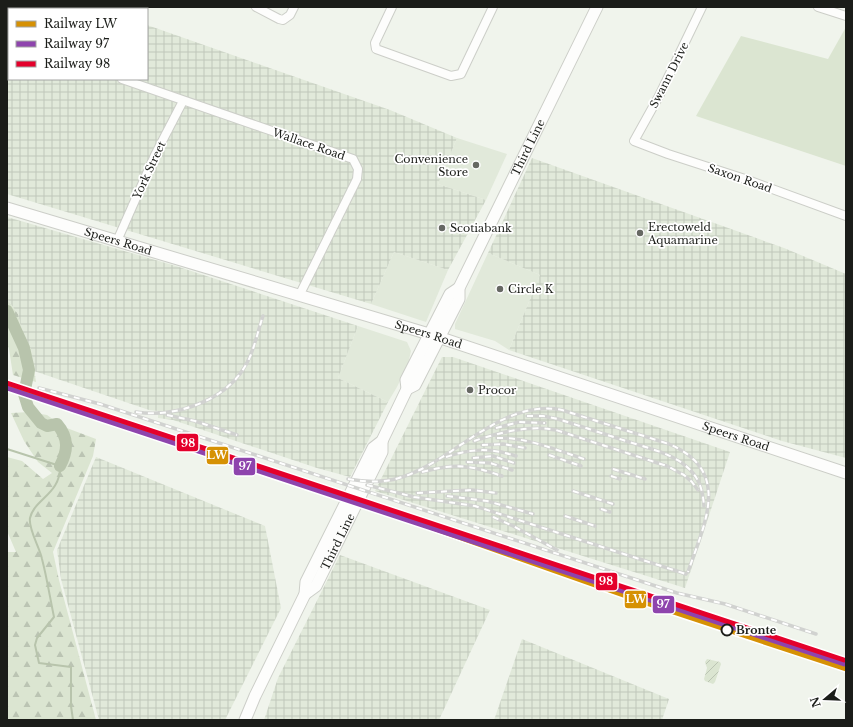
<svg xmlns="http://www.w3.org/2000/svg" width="853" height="727" viewBox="0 0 853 727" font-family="'Libre Baskerville',serif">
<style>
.built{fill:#e1e9da}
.industrial{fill:url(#industrial-grid)}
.forest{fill:url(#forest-firs)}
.park{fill:#dbe5d1}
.garden{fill:url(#garden-furrows)}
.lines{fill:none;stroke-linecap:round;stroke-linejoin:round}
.stream{stroke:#b8c4ac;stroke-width:2}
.river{stroke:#b8c4ac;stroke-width:12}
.minor-casing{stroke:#cccec8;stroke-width:10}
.major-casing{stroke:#cccec8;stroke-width:13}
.minor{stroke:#fdfdfc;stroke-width:8}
.major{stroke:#fdfdfc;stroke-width:11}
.rail-casing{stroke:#d1d2d0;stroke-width:3.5}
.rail{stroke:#fff;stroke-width:2;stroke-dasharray:6;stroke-linecap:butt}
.rail-1-casing{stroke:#fff;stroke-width:8}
.rail-2-casing{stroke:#fff;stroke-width:8}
.rail-3-casing{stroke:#fff;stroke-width:8}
.rail-1{stroke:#d69104;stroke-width:5}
.rail-2{stroke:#8e44ad;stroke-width:5}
.rail-3{stroke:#e4002b;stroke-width:5}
.poi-dot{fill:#666863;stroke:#fff;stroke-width:1.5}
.stop-dot{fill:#fff;stroke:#1b1d19;stroke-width:2}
.labels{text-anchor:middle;stroke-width:3.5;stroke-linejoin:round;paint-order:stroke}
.street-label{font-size:11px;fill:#1b1d19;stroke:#fff}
.poi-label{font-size:11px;fill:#1b1d19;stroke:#fff;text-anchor:start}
.stop-label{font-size:11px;font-weight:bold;fill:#1b1d19;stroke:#fff;text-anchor:start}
.line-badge{stroke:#fff;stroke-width:1.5}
.badge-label{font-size:11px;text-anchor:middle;font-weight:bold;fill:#fff}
</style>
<defs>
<pattern id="industrial-grid" width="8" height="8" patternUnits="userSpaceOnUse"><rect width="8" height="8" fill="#e1e9da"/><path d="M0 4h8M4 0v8" fill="none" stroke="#c0c7ba"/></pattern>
<pattern id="forest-firs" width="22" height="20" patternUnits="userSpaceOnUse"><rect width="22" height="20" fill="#dbe5d1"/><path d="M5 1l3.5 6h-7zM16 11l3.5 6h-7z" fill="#bbc4b3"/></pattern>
<pattern id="garden-furrows" width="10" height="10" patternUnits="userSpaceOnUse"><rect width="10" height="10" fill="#dbe5d1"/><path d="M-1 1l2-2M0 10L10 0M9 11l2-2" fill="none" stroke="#bbc4b3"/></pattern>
</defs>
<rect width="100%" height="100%" fill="#f0f4ec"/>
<g class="built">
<polygon points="457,138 507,154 486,200 438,184"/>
<polygon points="394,252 448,270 426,322 371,304"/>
<polygon points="488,253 540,275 509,350 495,341 455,329 455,324"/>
<polygon points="358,326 407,342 411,351 408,364 397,387 388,402 338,378"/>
</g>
<g class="industrial">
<polygon points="7,7 94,7 100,9 9,9 9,79 147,79 147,25 390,110 457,138 438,184 486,200 448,270 394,252 371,304 7,194"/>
<polygon points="532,158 784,248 846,274 846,458 782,441 509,350 540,275 488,253"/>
<polygon points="7,217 176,266 358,326 338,378 388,402 350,477 317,468 173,420 158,418 158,411 149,410 34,371 31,349 24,341 18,314 7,299"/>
<polygon points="442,357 453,357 730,452 685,588 375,491"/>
<polygon points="96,457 265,526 281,608 225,720 99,720 61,579 57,550"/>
<polygon points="340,555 490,610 439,720 264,720 278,678"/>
<polygon points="522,639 669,699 662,720 494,720"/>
</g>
<g class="forest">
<polygon points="7,299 18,314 24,341 31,349 36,382 13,375 9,349 7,344"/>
<polygon points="29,412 47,415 64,427 96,439 93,456 53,552 59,580 96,720 7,720 7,552 16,552 7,531 7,457 22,461 43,479 52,473 38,462 24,441 11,413"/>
</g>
<polygon class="park" points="846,27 846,166 696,116 741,36 828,59"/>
<polygon class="garden" points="707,659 720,662 721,664 715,682 713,684 705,681 704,679 707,668 705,662"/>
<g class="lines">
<path class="stream" d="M7,449L60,466C61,494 34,499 30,518C28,529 40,548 42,559C47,578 50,598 54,617L37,638L35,645L39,663L71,667V706L73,720"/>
<path class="river" d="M7,311L24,348L29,370L24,394L28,407L41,423L47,426L57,424C69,438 68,451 60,466"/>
<defs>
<g id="minor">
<polyline points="256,7 279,19 283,20 290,15 294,7"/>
<polyline points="392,7 375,43 376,49 451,76 461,74 493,7"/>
<polyline points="702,7 659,96 634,141 668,154 745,179 846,216"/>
<polyline points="818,7 846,16"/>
<polyline points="7,38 9,38"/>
<polyline points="122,79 353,159 358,169 357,179 299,296"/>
<polyline points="117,241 155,155 183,101"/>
</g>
<g id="major">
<path id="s1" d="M7,208L429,334L846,473"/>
<path id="s2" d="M407,389L415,385L459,299V288L597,7"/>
<path id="s3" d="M305,594L316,586L382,452V441"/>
<polyline points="245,720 255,696 305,594 306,582 373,448 382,441 407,389 406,380 450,294 459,288"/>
</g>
</defs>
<use href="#minor" class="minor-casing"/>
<use href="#major" class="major-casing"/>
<use href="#minor" class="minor"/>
<use href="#major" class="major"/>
<defs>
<g id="rail">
<polyline points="39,388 100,404 677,593 725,604 816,634"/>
<path d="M136,412C173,418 223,402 244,368C254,353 257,333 263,316"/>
<polyline points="167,415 195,421 237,435"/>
<path d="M527,416H543L558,419C580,426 601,433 623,440C646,448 676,453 692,472C701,482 703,494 704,506"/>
<polyline points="496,428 519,422 545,423"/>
<path d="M497,438C527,437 556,450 584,459"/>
<path d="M474,441C501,432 529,425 556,430L667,466L684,475L692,482L698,490"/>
<polyline points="482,445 503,444 525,448"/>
<polyline points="549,455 581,466"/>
<path d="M446,457C473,448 490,448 516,456"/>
<polyline points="473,458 493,456 514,463"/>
<polyline points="467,462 490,463 512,470"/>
<polyline points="613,469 645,479"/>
<path d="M422,472C455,463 470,465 502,476"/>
<polyline points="611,476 620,479"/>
<path d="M348,479C365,482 382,483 399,478C453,463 500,398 562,410L669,444C733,471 704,524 688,572"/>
<polyline points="367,485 414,497 475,506 686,574"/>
<polyline points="573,491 613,504"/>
<polyline points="417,493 472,490 496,493"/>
<polyline points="447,496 487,501 533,514"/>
<polyline points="601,509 610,512"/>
<polyline points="565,516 595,526"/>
<polyline points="493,517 513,526 557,550"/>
</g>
</defs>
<use href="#rail" class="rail-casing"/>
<use href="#rail" class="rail"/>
<defs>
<polyline id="rail-1" points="7,386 365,504 643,602 846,669"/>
<polyline id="rail-2" points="7,388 844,664"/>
<polyline id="rail-3" points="7,383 844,660"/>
</defs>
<use href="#rail-1" class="rail-1-casing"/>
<use href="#rail-2" class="rail-2-casing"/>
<use href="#rail-3" class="rail-3-casing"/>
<use href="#rail-1" class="rail-1"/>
<use href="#rail-2" class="rail-2"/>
<use href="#rail-3" class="rail-3"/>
</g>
<g class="poi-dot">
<circle cx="476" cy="165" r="4"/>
<circle cx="442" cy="228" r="4"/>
<circle cx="640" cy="233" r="4"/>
<circle cx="500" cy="289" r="4"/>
<circle cx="470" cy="390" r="4"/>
</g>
<circle class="stop-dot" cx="727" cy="630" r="5.5"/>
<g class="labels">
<g class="street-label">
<text transform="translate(669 75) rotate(-63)" y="4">Swann Drive</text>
<text transform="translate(309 144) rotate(19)" y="4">Wallace Road</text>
<text dy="4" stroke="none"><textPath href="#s2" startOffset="273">Third Line</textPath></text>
<text transform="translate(149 170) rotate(-65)" y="4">York Street</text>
<text transform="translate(740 178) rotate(19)" y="4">Saxon Road</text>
<text dy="4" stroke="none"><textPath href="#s1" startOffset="116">Speers Road</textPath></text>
<text dy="4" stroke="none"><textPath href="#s1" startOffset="440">Speers Road</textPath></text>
<text dy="4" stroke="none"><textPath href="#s1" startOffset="764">Speers Road</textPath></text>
<text dy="4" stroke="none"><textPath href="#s3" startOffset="63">Third Line</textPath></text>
</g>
<g class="poi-label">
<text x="468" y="163" text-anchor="end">Convenience<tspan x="468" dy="13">Store</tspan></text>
<text x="648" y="231">Erectoweld<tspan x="648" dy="13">Aquamarine</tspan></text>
<text x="450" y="232">Scotiabank</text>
<text x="508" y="293">Circle K</text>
<text x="478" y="394">Procor</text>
</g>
<g class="stop-label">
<text x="736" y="634">Bronte</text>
</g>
</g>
<g class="line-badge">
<rect x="176" y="433" width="23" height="19" rx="4" fill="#e4002b"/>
<rect x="206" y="446" width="23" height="19" rx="4" fill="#d69104"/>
<rect x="233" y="457" width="23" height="19" rx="4" fill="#8e44ad"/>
<rect x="595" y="572" width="23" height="19" rx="4" fill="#e4002b"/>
<rect x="624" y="590" width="23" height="19" rx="4" fill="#d69104"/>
<rect x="652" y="595" width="23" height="19" rx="4" fill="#8e44ad"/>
</g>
<g class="badge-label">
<text x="188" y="447">98</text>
<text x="217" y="459">LW</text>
<text x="245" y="470">97</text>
<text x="606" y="585">98</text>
<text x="636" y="603">LW</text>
<text x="663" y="608">97</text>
</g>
<rect width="853" height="727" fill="none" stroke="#1b1d19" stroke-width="16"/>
<rect x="8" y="8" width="140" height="72" fill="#ffffff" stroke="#a4a5a3"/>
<rect x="16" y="21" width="20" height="6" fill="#d69104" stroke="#a4a5a3"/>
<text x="44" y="28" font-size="12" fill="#1b1d19">Railway LW</text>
<rect x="16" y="41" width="20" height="6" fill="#8e44ad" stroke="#a4a5a3"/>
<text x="44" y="48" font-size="12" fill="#1b1d19">Railway 97</text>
<rect x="16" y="61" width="20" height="6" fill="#e4002b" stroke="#a4a5a3"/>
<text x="44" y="68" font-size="12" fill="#1b1d19">Railway 98</text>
<g transform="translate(825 699) rotate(251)" stroke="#ffffff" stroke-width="3" paint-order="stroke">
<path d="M0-3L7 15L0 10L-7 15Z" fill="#1b1d19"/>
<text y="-6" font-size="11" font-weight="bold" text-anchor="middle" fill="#1b1d19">N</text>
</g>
</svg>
